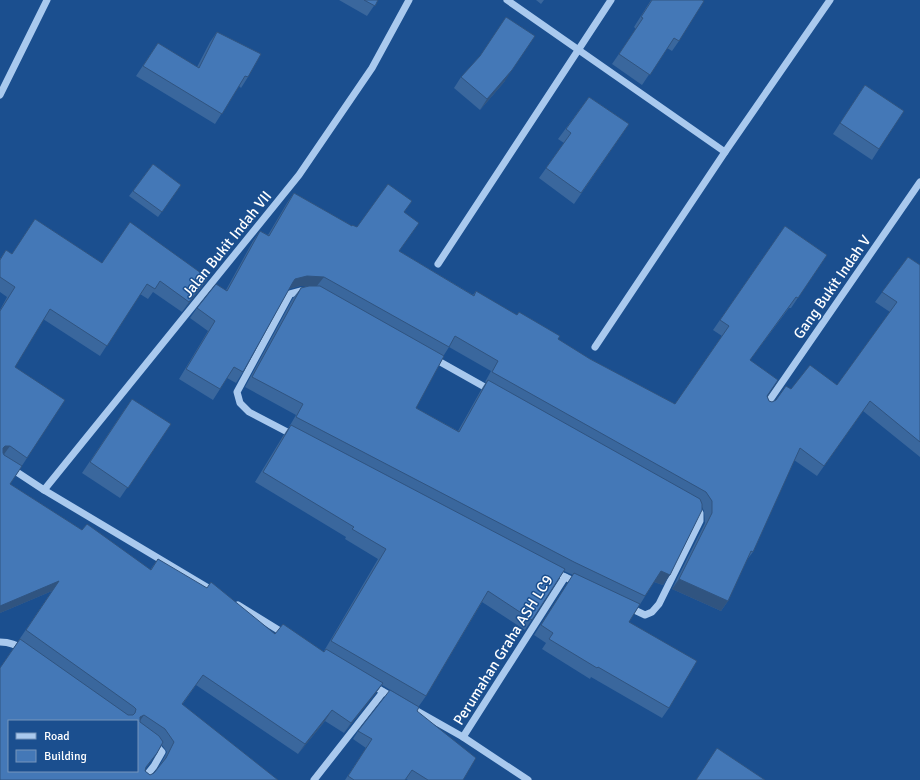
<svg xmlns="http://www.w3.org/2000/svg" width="920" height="780" viewBox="0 0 920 780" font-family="Signika,sans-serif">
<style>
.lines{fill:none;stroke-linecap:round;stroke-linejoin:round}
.minor{stroke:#a9c9ee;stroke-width:7}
.wall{fill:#3a679d;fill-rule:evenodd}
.shaded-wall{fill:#305480}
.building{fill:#4478b7;stroke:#305480;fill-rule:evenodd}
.labels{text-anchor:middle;stroke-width:3;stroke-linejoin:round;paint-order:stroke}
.street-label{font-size:15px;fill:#fff;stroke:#1b4f8f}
</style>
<rect width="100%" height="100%" fill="#1b4f8f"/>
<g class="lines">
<g class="minor">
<polyline points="507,0 725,152"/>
<polyline points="0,95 47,0"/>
<polyline points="438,264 611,0"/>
<polygon points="301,291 314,291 696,506 700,513 700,521 659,604 652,612 645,615 565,577 249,412 240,403 237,392 290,294"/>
<polyline points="595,347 725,152 830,0"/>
<polyline points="765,407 920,182"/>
<polyline points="0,461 44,490 215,592"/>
<polyline points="44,490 299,175 372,68 409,0"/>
<polyline points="238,605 285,634"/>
<path d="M0,642C10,642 16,645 24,650"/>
<polyline points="372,685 394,698"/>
<polyline points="410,707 463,737 528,780"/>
<polyline points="463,737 565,577"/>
<polyline points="143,780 154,766 162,752 153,742"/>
<polyline points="314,780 383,692"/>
</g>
</g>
<g class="wall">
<polygon points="339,0 378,0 367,16"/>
<polygon points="536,0 544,0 541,4"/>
<polygon points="651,0 702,0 679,41 672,51 667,48 642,85 612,64 636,29 634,27"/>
<polygon points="217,32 248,77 241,88 239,86 215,124 136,76 158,43 197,67 210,42"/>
<polygon points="461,77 505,81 480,110 454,88"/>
<polygon points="865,85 879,149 872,160 833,134"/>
<polygon points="589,97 629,124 574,204 539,178 564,143 558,139"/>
<polygon points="153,164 181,185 158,217 129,196"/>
<path d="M294,193L352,226L357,227L404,212L399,251L473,295L476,291L590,359L675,404L722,336L713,330L785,226L827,255L791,308H789L750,360L769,401L772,402L776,400L791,389L837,385L890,312L875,302L908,257L920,265V457L863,411L817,476L794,460L753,552L746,561L728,601L721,611L672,589L705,523L704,511L702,507L670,575L663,585L654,582L629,622L669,708L662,718L591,677L590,679L542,649L546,643L534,635L573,575L564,571L525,630L482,602L426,696L419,706L417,711L463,780H408L406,779L405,780H345L366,748L353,739L358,731L414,704L382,685L344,733L325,721L298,754L196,685L182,705L278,780H0V668L52,591L0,613V310L7,297L0,292V259L6,250L12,254L35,219L102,263L208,278L201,288L182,312L153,292L148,299L140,294L100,356L43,319L15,367L27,458L10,484L82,530L150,570L158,559L275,634L324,652L325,651H324L378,559L345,539L346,537L255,482L283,436L289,427L296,415L245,387L293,298L301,288L307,286H300L288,289L243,372L236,383L227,378L213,400L179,379L208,331L190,318L197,308L226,290L253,241L260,231L268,235L287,203ZM449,347L491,371L485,382H486L481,390L458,431L416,408L444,355ZM162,745L167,752L160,765L154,773L150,775L145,771L146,768L157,753Z"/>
<polygon points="125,409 171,424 120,498 82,473"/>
</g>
<g class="shaded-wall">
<polygon points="512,70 505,81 480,110 487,99"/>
<polygon points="307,276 324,277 316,287 300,286 288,289 293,282 295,279"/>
<polygon points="208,278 201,288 182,312 189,302"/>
<polygon points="5,446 10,446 2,457 3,448"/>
<polygon points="661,571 670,575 663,585 654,582"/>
<polygon points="679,579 728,601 721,611 672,589"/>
<polygon points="59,581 52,591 0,613 0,606"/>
<polygon points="383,683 376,693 344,733 351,723"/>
<polygon points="332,710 325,721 298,754 305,744"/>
<polygon points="144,715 137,725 140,717"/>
</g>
<g class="building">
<polygon points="364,0 378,0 375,6"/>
<polygon points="652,0 702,0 704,1 679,41 674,38 650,75 619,54 643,18 641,17"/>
<polygon points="506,17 535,36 512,70 487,99 461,77 480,56"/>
<polygon points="217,32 261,54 248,77 245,76 222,114 143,66 158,43 199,68"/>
<polygon points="865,85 904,111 879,149 840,123"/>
<polygon points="589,97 629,124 581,193 546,168 571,133 566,129"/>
<polygon points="153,164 181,185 162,212 133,191"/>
<polygon points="388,184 412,201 404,212 419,223 399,251 474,296 476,291 517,315 519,312 560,336 558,339 590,359 675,404 729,326 720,320 785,226 827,255 798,298 796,297 750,360 778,380 767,396 769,401 772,402 776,400 786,386 791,389 810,365 837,385 897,302 882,292 908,257 920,265 920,442 870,401 824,466 800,448 753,552 751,551 728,601 679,579 712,513 712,501 706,492 492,372 498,361 455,336 449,347 324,277 307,276 295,279 293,282 243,372 234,367 220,389 186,369 215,321 197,308 216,284 227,291 260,231 269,236 294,193 352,226 352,225 357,227"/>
<path d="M35,219L102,263L130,222L208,278L189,302L160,281L155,289L147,284L107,346L50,309L15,367L65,400L27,458L10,446H5L3,448V453L4,455L22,466L10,484L82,530L87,524L151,570L158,559L207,588L211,582L275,634L283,624L324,652L326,649L383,683L351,723L332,710L305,744L203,675L182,704L278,780H0V668L20,639L128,715H133L135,713L136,709L134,707L26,630L59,581L0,606V311L15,287L0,277V260L6,250L12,254ZM144,715L165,729L174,742L166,758L154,773L150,775L145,771L146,767L157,753L163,742L159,736L140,722V717ZM9,721H137V771H9Z"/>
<polygon points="309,286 320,286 444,356 416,408 459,432 488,380 700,499 702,504 702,510 670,575 661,571 645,596 574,562 296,417 303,404 252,377 301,288"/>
<polygon points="132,399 171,424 128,488 90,462"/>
<polygon points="291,425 565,569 532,620 488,591 426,696 331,641 386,549 352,529 354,527 263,472"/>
<polygon points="574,573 640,604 629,622 697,661 669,708 598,667 597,668 549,639 553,633 541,625"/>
<polygon points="390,690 419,707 417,711 476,758 463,780 428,780 412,770 405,780 354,780 348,776 372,739 358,731"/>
<polygon points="717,748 765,780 696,780"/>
</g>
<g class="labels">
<g class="street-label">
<text transform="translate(227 244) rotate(-51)" y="5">Jalan Bukit Indah VII</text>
<text transform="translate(832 287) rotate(-55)" y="5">Gang Bukit Indah V</text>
<text transform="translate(503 650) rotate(-58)" y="5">Perumahan Graha ASH LC9</text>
</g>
</g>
<rect x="8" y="720" width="130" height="52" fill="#1b4f8f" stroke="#7695bc"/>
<rect x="16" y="733" width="20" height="6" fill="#a9c9ee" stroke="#7695bc"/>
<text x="44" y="740" font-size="12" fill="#ffffff">Road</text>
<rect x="16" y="750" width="20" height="12" fill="#4478b7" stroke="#7695bc"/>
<text x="44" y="760" font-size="12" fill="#ffffff">Building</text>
</svg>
